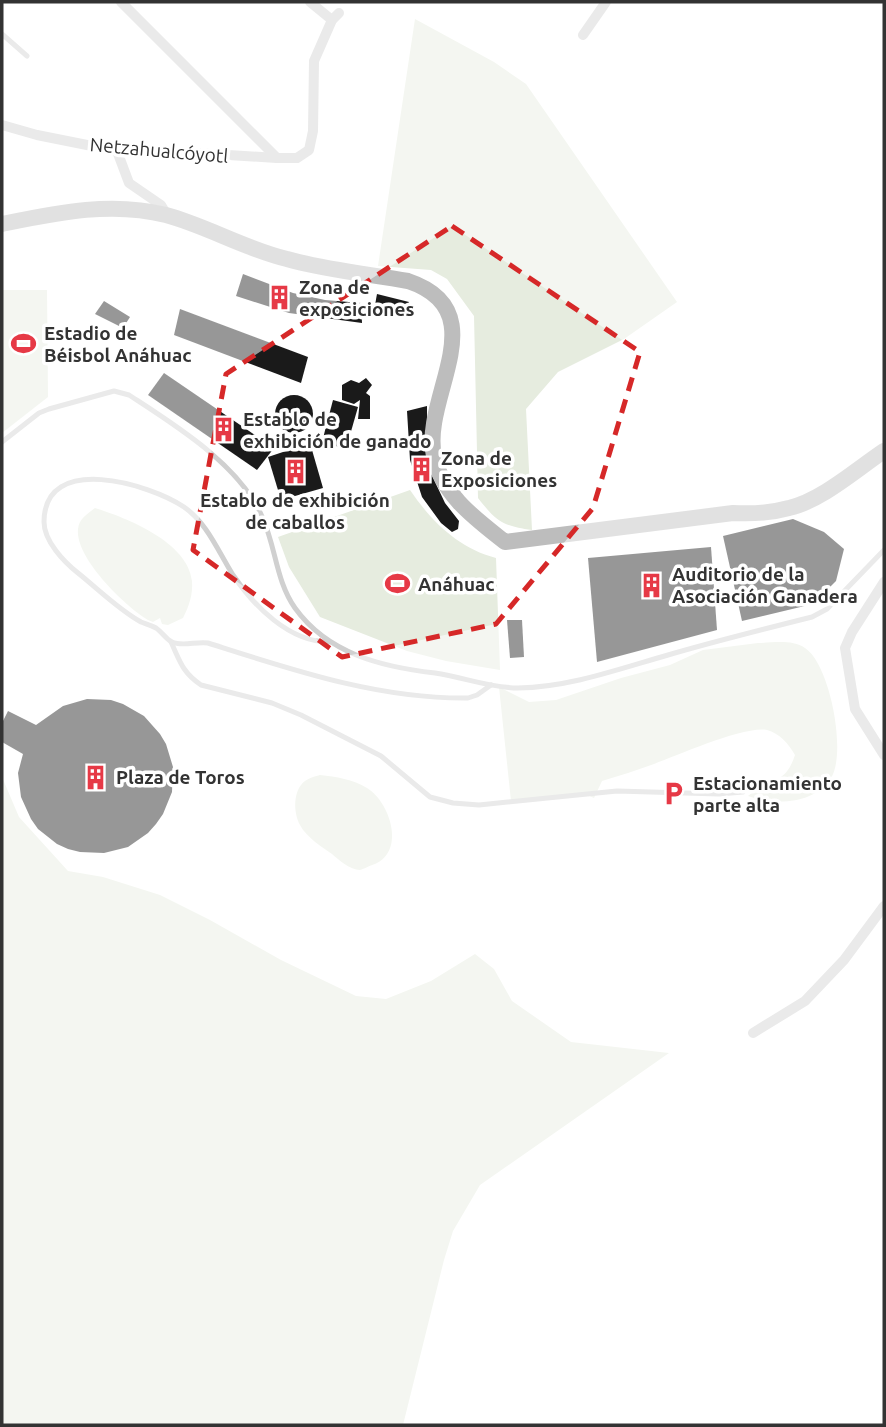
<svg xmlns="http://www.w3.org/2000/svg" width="886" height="1427" viewBox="0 0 886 1427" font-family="Ubuntu,sans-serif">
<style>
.green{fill:#e6ecdf}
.building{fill:#1a1a1a}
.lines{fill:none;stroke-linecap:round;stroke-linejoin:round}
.lane{stroke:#d0d0d0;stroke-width:5}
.street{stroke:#d0d0d0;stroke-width:10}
.secondary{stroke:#bdbdbd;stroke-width:16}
.marked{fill:none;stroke:#d62828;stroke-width:5;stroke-dasharray:14 9;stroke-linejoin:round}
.labels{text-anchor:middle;stroke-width:7;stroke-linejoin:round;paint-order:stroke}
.street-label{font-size:19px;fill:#333;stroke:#fff}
.poi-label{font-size:19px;font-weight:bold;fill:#333;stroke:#fff;text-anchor:start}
</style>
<rect width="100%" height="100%" fill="#fff"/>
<g class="green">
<path d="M415,19L494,62L526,84L677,302L624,339L558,372L526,409L532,530C502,526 496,521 478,498L474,316L447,279L431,270L378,266Z"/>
<polygon points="2,290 47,290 48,397 2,433"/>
<path d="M410,490C431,521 458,548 496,558L500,670L446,661L407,651L320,617L289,567L278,537Z"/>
<path d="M95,508C127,518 188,542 192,581C193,595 189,606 183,618L168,625L162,624L160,618L153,622L148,620C125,606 75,558 78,529C79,519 87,514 95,508Z"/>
<path d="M758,643C772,643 792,639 805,648C830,664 847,753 831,778C815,804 775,806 748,796C769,778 785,786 795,755C789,744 779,733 767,730C743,726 679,755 654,764C637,770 619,776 602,781L594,798L583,793L511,801L499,687L529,702L556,700L621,678L670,665L703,650Z"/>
<path d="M320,775C336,777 353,779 367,788C390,802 406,851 375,864C371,865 364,869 360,870C350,870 339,860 332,854C322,847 306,837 300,825C293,812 293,790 305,781C309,778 316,776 320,775Z"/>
<polygon points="2,777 19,817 68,871 103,877 160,895 210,920 281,960 356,996 386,999 431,981 475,954 494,969 512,1001 571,1042 669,1053 480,1185 453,1231 444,1260 403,1425 2,1425"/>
</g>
<g class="building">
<polygon points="243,274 293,293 325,300 361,303 362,323 289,313 236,296"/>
<polygon points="377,294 409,302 405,313 375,305"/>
<polygon points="104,301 130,317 123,328 95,314"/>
<polygon points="180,309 308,357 301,383 174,335"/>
<polygon points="164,373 274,448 257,470 148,395"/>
<polygon points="366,378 372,385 366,393 370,396 370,419 358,419 360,400 354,404 342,400 342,385 351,380 359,383"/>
<circle cx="294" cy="414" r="19"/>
<polygon points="333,400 358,407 346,449 322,442"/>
<polygon points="427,406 427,465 445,503 459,521 458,529 452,532 441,523 422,497 410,460 407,411"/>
<polygon points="310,443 323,488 281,500 268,457"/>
<polygon points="793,519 824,532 844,549 836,581 813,604 742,621 723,536"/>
<polygon points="711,547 717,630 597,662 588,558"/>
<polygon points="507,620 522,620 524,657 510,658"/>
<polygon points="87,699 111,700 123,704 144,716 160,734 166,744 173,767 172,792 163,814 156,824 148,833 128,847 104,853 80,852 68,849 57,844 38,829 31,819 21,797 18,773 23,754 2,742 2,723 8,711 36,725 63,706"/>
</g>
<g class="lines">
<g class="lane">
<polyline points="2,34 27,56"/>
<path d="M2,442L39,413L49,409L114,391L129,395C175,425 242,466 263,519C276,548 276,581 295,608C328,654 382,667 435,673C463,677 490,688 518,688C570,687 619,669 668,655C716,641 764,629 812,617L827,609L884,550"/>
<path d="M171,642C180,661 182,672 201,685L272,703L301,715L381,756L430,797L453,803L479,805L617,791L719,794L743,792"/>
<path d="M329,642C289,642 254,606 233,575C218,551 207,523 184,507C150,484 44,452 44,522C44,541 64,562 78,573C98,589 119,610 141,622C146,624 151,625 156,628C162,632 166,639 172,642C182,647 197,641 208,643C293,670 378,699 468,698L477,695L491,685"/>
</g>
<g class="street">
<polyline points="121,2 277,158"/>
<polyline points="310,2 332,20"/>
<polyline points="583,35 606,2"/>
<polyline points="2,125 37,135 117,151 149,150 277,158 297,158 309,150 313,131 314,61 332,20 339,13"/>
<polyline points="117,151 129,183 161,205 167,215"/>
<polyline points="884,582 852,632 845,648 855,709 884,755"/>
<polyline points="753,1033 805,1001 844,960 884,906"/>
</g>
<path class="secondary" d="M2,224C56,213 111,201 166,215C207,226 245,249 287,259C326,270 368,274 408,281C498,311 421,397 434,456C442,495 476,519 505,542L733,513C752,514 771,513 789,508C821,501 857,469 884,451"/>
</g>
<path d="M0 0H886V1427H0ZM452,226L640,352L593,508L496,624L342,657L193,550L226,374Z" fill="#fff" fill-opacity=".55" fill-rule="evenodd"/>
<path class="marked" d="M452,226L640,352L593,508L496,624L342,657L193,550L226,374Z"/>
<defs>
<symbol id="building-bare" viewBox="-9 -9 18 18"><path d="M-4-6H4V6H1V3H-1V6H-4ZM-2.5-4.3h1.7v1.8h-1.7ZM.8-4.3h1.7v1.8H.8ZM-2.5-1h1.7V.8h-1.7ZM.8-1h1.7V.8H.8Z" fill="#e63946" stroke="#fff" stroke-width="2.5" paint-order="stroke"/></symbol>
<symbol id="stadium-bare" viewBox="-9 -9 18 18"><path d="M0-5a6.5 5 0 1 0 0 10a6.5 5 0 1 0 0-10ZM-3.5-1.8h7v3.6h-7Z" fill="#e63946" stroke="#fff" stroke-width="2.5" paint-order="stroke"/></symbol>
<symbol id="parking-bare" viewBox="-9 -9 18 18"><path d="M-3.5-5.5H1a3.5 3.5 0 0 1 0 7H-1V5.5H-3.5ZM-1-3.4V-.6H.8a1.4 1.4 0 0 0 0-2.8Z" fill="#e63946" stroke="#fff" stroke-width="2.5" paint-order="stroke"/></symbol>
</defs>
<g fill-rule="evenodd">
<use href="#building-bare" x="262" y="280" width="35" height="35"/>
<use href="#stadium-bare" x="6" y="326" width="35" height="35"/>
<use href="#building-bare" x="206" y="412" width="35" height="35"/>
<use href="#building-bare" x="404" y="452" width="35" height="35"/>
<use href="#building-bare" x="278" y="454" width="35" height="35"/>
<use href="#stadium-bare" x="380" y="566" width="35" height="35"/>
<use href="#building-bare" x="634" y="568" width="35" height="35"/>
<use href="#building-bare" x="78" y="760" width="35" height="35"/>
<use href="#parking-bare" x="656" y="776" width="35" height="35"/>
</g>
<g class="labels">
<g class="street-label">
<text transform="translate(159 150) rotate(5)" y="7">Netzahualcóyotl</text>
</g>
<g class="poi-label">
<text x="299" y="294">Zona de<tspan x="299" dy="22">exposiciones</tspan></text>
<text x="44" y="340">Estadio de<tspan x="44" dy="22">Béisbol Anáhuac</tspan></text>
<text x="243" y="426">Establo de<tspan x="243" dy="22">exhibición de ganado</tspan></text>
<text x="441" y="465">Zona de<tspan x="441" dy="22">Exposiciones</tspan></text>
<text x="295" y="507" text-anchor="middle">Establo de exhibición<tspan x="295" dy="22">de caballos</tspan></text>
<text x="672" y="581">Auditorio de la<tspan x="672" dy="22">Asociación Ganadera</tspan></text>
<text x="418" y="591">Anáhuac</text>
<text x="116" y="784">Plaza de Toros</text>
<text x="693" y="790">Estacionamiento<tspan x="693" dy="22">parte alta</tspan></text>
</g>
</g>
<rect width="886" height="1427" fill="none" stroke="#333333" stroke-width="7"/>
</svg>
